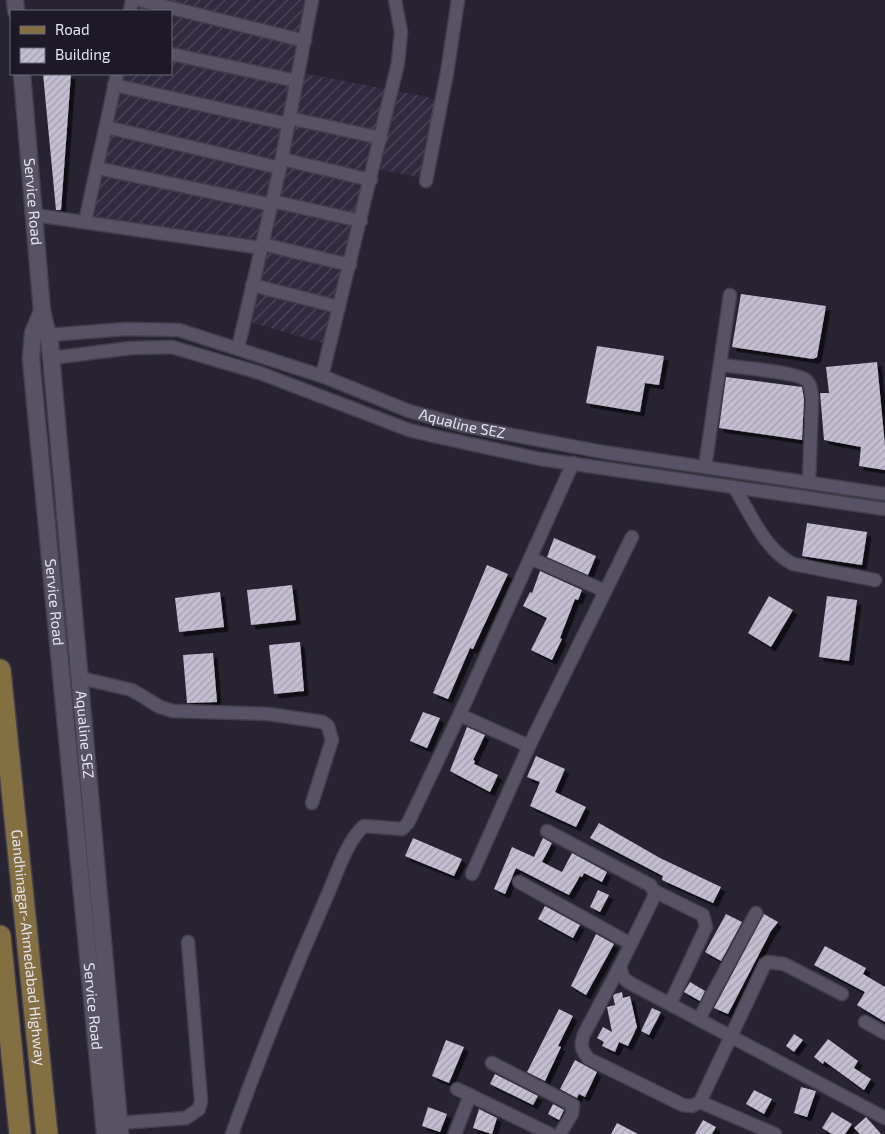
<svg xmlns="http://www.w3.org/2000/svg" width="885" height="1134" viewBox="0 0 885 1134" font-family="'Exo 2',sans-serif">
<style>
.industrial{fill:url(#industrial-furrows)}
.building{fill:url(#building-hatch);filter:url(#shadow)}
.lines{fill:none;stroke-linecap:round;stroke-linejoin:round}
.minor-casing{stroke:#43404b;stroke-width:15}
.tertiary-casing{stroke:#43404b;stroke-width:19}
.primary-casing{stroke:#43404b;stroke-width:24}
.minor{stroke:#585364;stroke-width:12}
.tertiary{stroke:#585364;stroke-width:16}
.primary{stroke:#846f42;stroke-width:21}
.labels{text-anchor:middle;stroke-width:5;stroke-linejoin:round;paint-order:stroke}
.street-label{font-size:15px;fill:#e5e3ed;stroke:#1d1927}
</style>
<defs>
<pattern id="industrial-furrows" width="10" height="10" patternUnits="userSpaceOnUse" patternTransform="scale(1.25)"><rect width="10" height="10" fill="#302a3e"/><path d="M-1 1l2-2M0 10L10 0M9 11l2-2" fill="none" stroke="#4e495a"/></pattern>
<pattern id="building-hatch" width="6" height="6" patternUnits="userSpaceOnUse" patternTransform="scale(1.25)"><rect width="6" height="6" fill="#c3bed1"/><path d="M-1 1l2-2M0 6l6-6M5 7l2-2" fill="none" stroke="#a4a0ae"/></pattern>
<filter id="shadow"><feDropShadow dx="4.5" dy="4.5" stdDeviation="0" flood-color="#0009"/></filter>
</defs>
<rect width="100%" height="100%" fill="#272331"/>
<polygon class="industrial" points="138,0 311,0 292,71 438,99 422,178 370,167 330,345 250,322 266,241 91,216 122,74 171,74 171,11 135,11"/>
<g class="building">
<polygon points="43,74 71,74 61,210 56,210"/>
<polygon points="741,294 826,306 817,357 813,359 732,347"/>
<polygon points="597,346 664,356 659,385 645,383 640,412 586,403"/>
<polygon points="877,362 885,446 885,470 859,466 861,447 824,440 820,393 829,393 826,367"/>
<polygon points="726,377 802,387 804,399 802,440 719,428"/>
<polygon points="807,523 867,532 862,565 802,556"/>
<polygon points="554,538 596,556 588,575 547,557"/>
<polygon points="487,565 508,574 473,649 470,648 448,699 433,693"/>
<polygon points="540,571 582,590 578,600 575,599 560,638 562,639 552,660 531,650 547,618 523,606 530,592 532,593"/>
<polygon points="292,585 296,620 251,625 247,590"/>
<polygon points="220,592 224,627 179,632 175,598"/>
<polygon points="769,596 793,610 771,647 748,633"/>
<polygon points="827,596 857,600 849,661 819,657"/>
<polygon points="300,642 304,691 274,694 269,645"/>
<polygon points="213,653 217,702 187,703 183,655"/>
<polygon points="423,712 440,718 427,748 410,741"/>
<polygon points="467,727 485,735 473,760 475,761 474,764 498,775 490,792 450,771"/>
<polygon points="536,756 565,769 555,792 586,807 576,827 530,806 540,782 527,777"/>
<polygon points="599,823 660,858 721,887 713,903 662,880 663,876 590,838"/>
<polygon points="413,838 462,859 454,876 405,856"/>
<polygon points="543,838 552,843 542,862 562,872 572,853 607,872 602,882 584,873 582,877 580,876 569,895 516,868 505,894 494,889 512,847 534,857"/>
<polygon points="598,890 609,895 600,912 590,907"/>
<polygon points="545,906 580,925 573,938 538,919"/>
<polygon points="726,914 742,922 721,961 705,952"/>
<polygon points="764,914 778,922 771,931 728,1014 714,1008"/>
<polygon points="596,934 614,944 586,995 571,986"/>
<polygon points="825,946 866,968 863,974 885,987 885,1022 857,1005 865,992 814,965"/>
<polygon points="690,982 705,991 700,1001 684,992"/>
<polygon points="622,992 623,998 630,996 637,1027 628,1046 619,1042 615,1052 602,1046 604,1042 597,1038 603,1027 612,1032 607,1007 615,1005 613,996 615,994"/>
<polygon points="652,1008 661,1012 649,1035 641,1031"/>
<polygon points="559,1009 573,1016 558,1046 561,1047 545,1081 527,1072"/>
<polygon points="794,1034 803,1040 794,1052 786,1046"/>
<polygon points="828,1039 858,1061 854,1068 871,1079 864,1090 824,1061 823,1064 814,1057"/>
<polygon points="446,1040 464,1047 449,1083 432,1076"/>
<polygon points="575,1060 597,1072 585,1097 579,1094 577,1098 560,1089"/>
<polygon points="495,1074 538,1096 533,1105 490,1084"/>
<polygon points="801,1087 816,1091 807,1117 794,1113"/>
<polygon points="754,1090 772,1099 764,1114 746,1104"/>
<polygon points="553,1104 564,1110 559,1120 548,1114"/>
<polygon points="428,1107 447,1114 440,1132 422,1126"/>
<polygon points="479,1109 497,1118 492,1134 473,1128"/>
<polygon points="832,1112 852,1124 845,1134 832,1134 822,1128"/>
<polygon points="866,1117 881,1134 860,1134 854,1128"/>
<polygon points="703,1120 716,1127 712,1134 695,1134"/>
<polygon points="617,1123 638,1134 611,1134"/>
</g>
<g class="lines">
<defs>
<g id="minor">
<polyline points="139,0 305,41"/>
<polyline points="130,11 132,0"/>
<polyline points="171,54 297,81"/>
<polyline points="114,85 288,124"/>
<polyline points="289,118 381,138"/>
<polyline points="106,127 280,168"/>
<polyline points="282,159 371,180"/>
<polyline points="97,168 272,205"/>
<polyline points="426,181 447,73 458,0"/>
<polyline points="272,201 361,221"/>
<polyline points="35,215 261,248"/>
<polyline points="85,222 117,74"/>
<polyline points="262,244 350,265"/>
<polyline points="252,285 339,307"/>
<path id="s1" d="M48,335L126,329L179,330L322,376L409,411L465,426L603,452L885,494"/>
<polyline points="238,348 280,168 312,0"/>
<polyline points="51,358 131,348 172,347 260,373 409,430 438,437 540,459 885,509"/>
<path d="M720,365C736,367 797,372 806,380C812,385 811,393 812,399L809,481"/>
<polyline points="322,376 398,63 401,32 395,0"/>
<polyline points="705,467 730,295"/>
<path d="M734,487C751,514 764,549 793,564L875,580"/>
<polyline points="530,558 605,591"/>
<polyline points="81,678 132,690 160,707 173,711 268,714 323,722 328,726 332,740 312,803"/>
<polyline points="460,715 529,746 632,537"/>
<polyline points="547,831 650,885 654,891 654,897 620,966 623,977 628,982 885,1118"/>
<polyline points="472,874 529,746"/>
<polyline points="519,882 631,944"/>
<polyline points="654,891 703,915 706,927 670,1004"/>
<path d="M620,966L584,1034C580,1045 581,1050 589,1059L683,1105L692,1106L700,1102L765,964L768,962L784,964L842,994"/>
<polyline points="699,1019 756,913"/>
<polyline points="865,1022 885,1033"/>
<polyline points="492,1063 573,1105 572,1114 560,1134"/>
<polyline points="457,1089 550,1134"/>
<polyline points="700,1102 775,1134"/>
<polyline points="119,1123 186,1118 199,1109 201,1101 188,942"/>
<path d="M232,1134C261,1053 292,975 327,896C336,876 347,840 364,826L402,829L408,823L464,705L573,463"/>
<polyline points="455,1134 470,1095"/>
</g>
<g id="tertiary">
<polyline points="15,0 16,11"/>
<path id="s2" d="M22,74L42,311L33,333L31,359L105,1134"/>
<path id="s3" d="M42,311L50,344L120,1134"/>
</g>
<g id="primary">
<path id="s4" d="M0,670L47,1134"/>
<polyline points="0,936 20,1134"/>
</g>
</defs>
<use href="#minor" class="minor-casing"/>
<use href="#tertiary" class="tertiary-casing"/>
<use href="#primary" class="primary-casing"/>
<use href="#minor" class="minor"/>
<use href="#tertiary" class="tertiary"/>
<use href="#primary" class="primary"/>
</g>
<g class="labels">
<g class="street-label">
<text dy="5" stroke="none"><textPath href="#s2" startOffset="128">Service Road</textPath></text>
<text dy="5" stroke="none"><textPath href="#s1" startOffset="430">Aqualine SEZ</textPath></text>
<text dy="5" stroke="none"><textPath href="#s2" startOffset="532">Service Road</textPath></text>
<text dy="5" stroke="none"><textPath href="#s3" startOffset="426">Aqualine SEZ</textPath></text>
<text dy="5" stroke="none"><textPath href="#s4" startOffset="279">Gandhinagar-Ahmedabad Highway</textPath></text>
<text dy="5" stroke="none"><textPath href="#s2" startOffset="938">Service Road</textPath></text>
</g>
</g>
<rect x="10" y="10" width="162" height="65" fill="#1d1927" stroke="#6d6a76"/>
<rect x="20" y="26" width="25" height="8" fill="#846f42" stroke="#6d6a76"/>
<text x="55" y="35" font-size="15" fill="#e5e3ed">Road</text>
<rect x="20" y="48" width="25" height="15" fill="url(#building-hatch)" stroke="#6d6a76"/>
<text x="55" y="60" font-size="15" fill="#e5e3ed">Building</text>
</svg>
